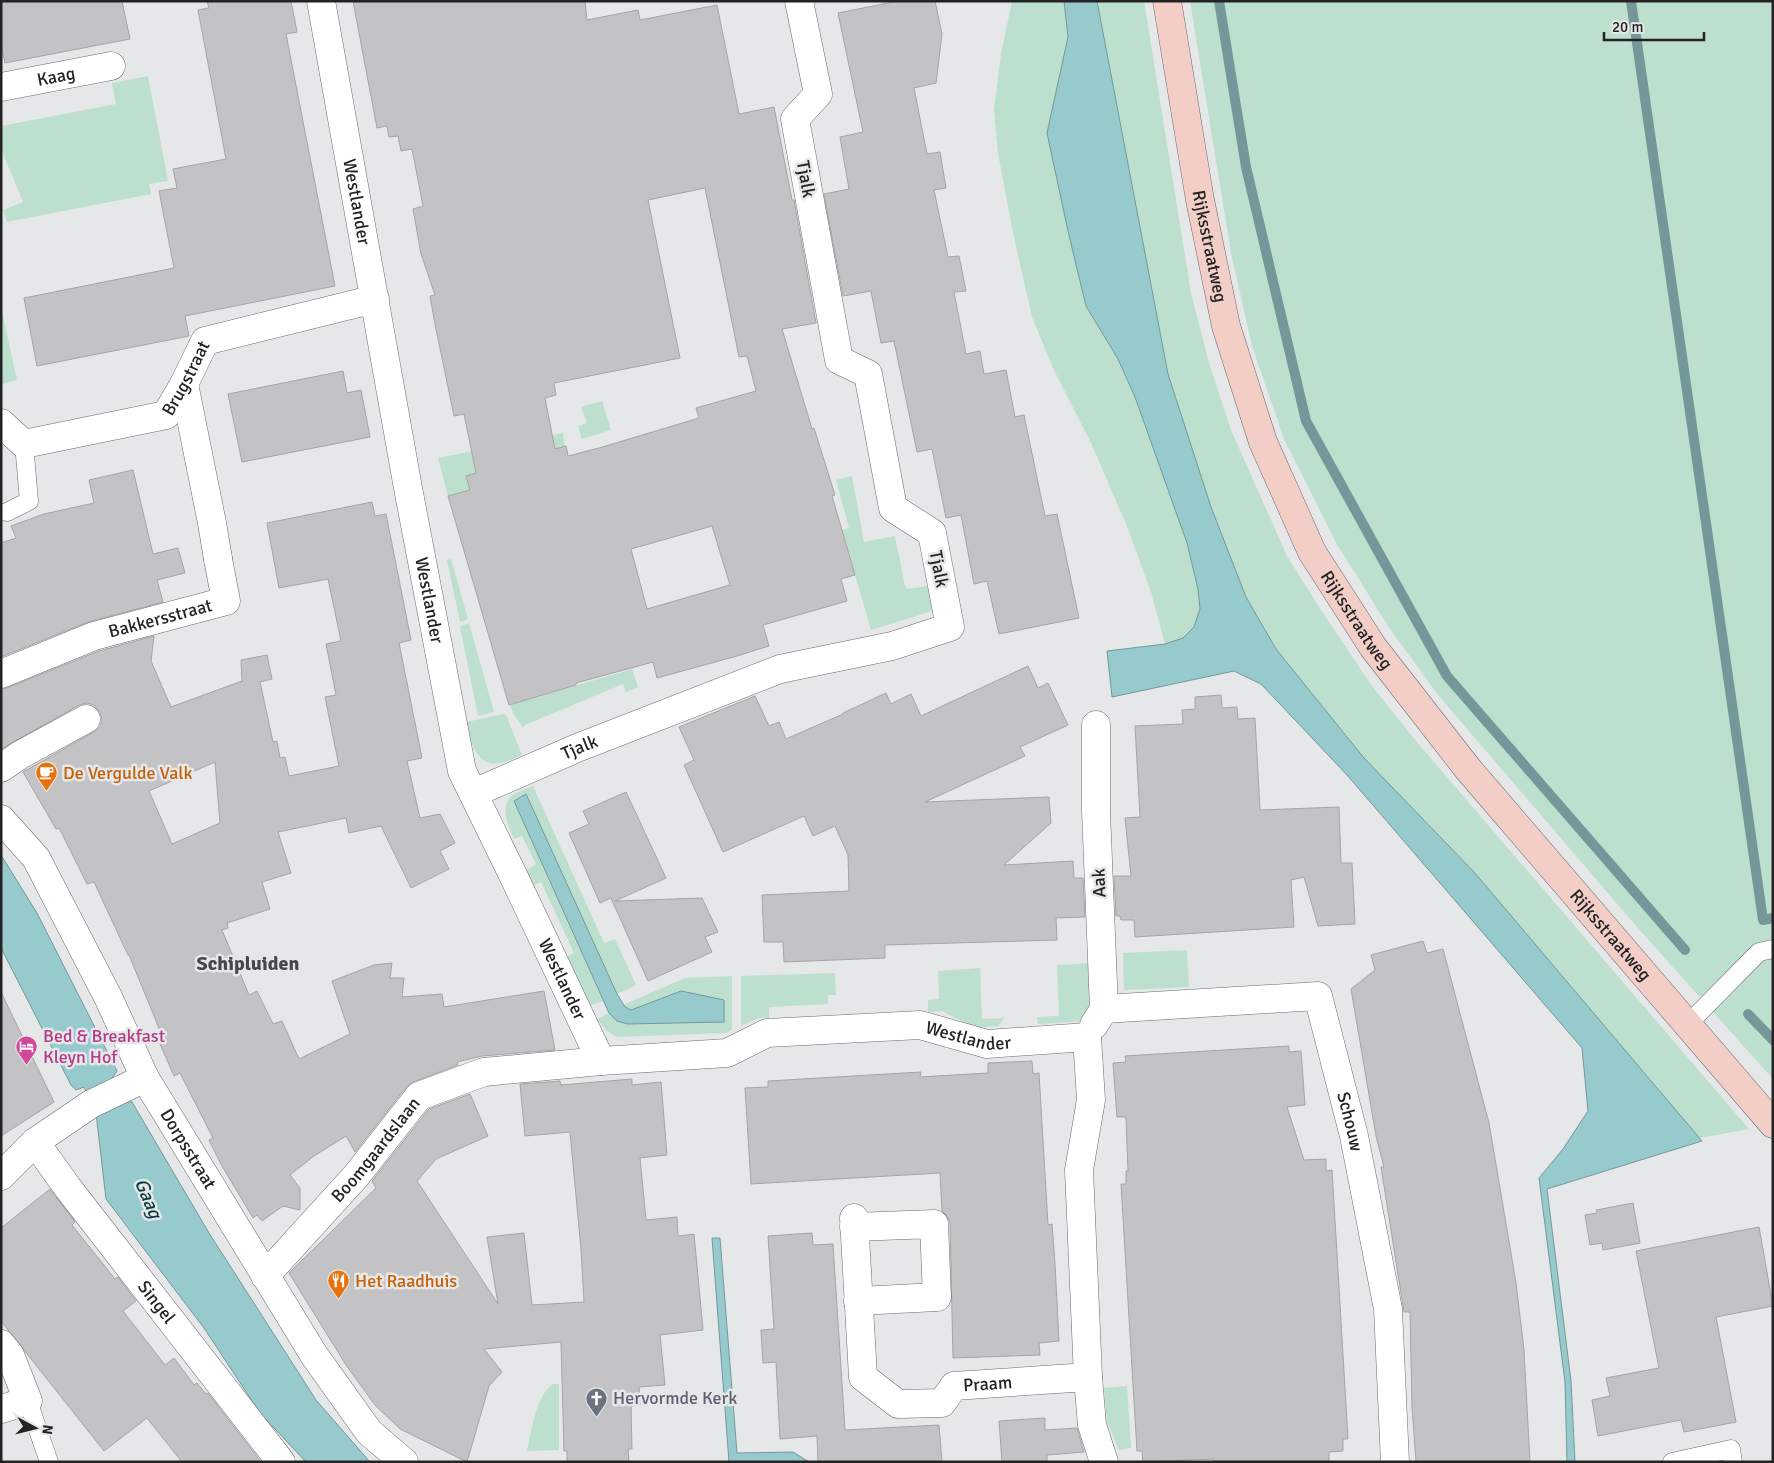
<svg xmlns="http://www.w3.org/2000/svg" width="1774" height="1463" viewBox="0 0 1774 1463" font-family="Signika,sans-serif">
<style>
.green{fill:#bce0cd}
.water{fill:#97cacd;stroke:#74989a}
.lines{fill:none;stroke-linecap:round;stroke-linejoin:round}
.stream{stroke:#74989a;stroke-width:10}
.building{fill:#c3c2c4;stroke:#a5a4a7;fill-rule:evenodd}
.service-casing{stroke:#6a6b6d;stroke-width:19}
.pedestrian-casing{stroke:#6a6b6d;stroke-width:29}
.minor-casing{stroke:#6a6b6d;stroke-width:29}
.tertiary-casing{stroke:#6a6b6d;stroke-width:29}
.secondary-casing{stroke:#6a6b6d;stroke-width:29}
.service{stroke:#fff;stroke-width:18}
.pedestrian{stroke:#fff;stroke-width:28}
.minor{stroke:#fff;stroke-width:28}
.tertiary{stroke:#fff;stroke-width:28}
.secondary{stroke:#f2cec7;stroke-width:28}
.labels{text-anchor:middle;stroke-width:5;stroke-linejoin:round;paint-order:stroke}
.street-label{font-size:18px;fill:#232324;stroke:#e6e7e9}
.food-label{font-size:18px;fill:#c56008;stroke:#e6e7e9;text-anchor:start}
.hotel-label{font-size:18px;fill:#b23c85;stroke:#e6e7e9;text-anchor:start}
.worship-label{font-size:18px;fill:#5b616d;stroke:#e6e7e9;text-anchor:start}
.water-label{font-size:19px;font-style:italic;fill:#0a3b3e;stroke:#e6e7e9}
.quarter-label{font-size:20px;font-weight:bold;fill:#464749;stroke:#e6e7e9}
</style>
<rect width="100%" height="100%" fill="#e6e7e9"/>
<g class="green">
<polygon points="1012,1 1064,1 1068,37 1047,133 1068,231 1086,306 1118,359 1135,397 1187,543 1198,589 1200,609 1194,627 1183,638 1165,644 1151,592 1126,524 1091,443 1054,370 1032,317 1012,228 998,153 994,110 1001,54"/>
<polygon points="1097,1 1144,1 1191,293 1209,363 1231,430 1287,556 1321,610 1372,686 1416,741 1749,1129 1683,1141 1384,788 1276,649 1246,597 1211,507 1168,374"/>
<polygon points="1190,1 1773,1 1773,1079 1637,927 1438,695 1390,629 1335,541 1284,439 1252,346 1231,253"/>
<polygon points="148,76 168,181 149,184 151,194 7,222 3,210 23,202 1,149 1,126 116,104 112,83"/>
<polygon points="1,307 17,380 3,384 1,379"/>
<polygon points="602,401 611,430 582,439 578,426 587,423 581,407"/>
<polygon points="563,433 565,447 466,476 470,490 448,496 438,458"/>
<polygon points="852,476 864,542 895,536 905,586 908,589 928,586 932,611 871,630 842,530 849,528 836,480"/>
<polygon points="451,559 468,619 460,622 447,560"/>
<polygon points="469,623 494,712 478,716 460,627"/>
<polygon points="632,669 638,687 626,692 623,684 525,725 523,728 513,713 510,705"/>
<path d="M503,714L506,715L522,755C515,758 507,762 499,763C477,768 469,738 466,722Z"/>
<path d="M533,786L604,943L615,939L636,985L617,994L525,795L514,801L603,1001L589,1006L566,957L574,953L541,882L532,886L525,871L536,864L522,836L514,839C508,825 498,806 514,794C519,791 527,789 533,786Z"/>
<polygon points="1187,950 1189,987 1124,990 1123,953"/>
<polygon points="1094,963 1095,1012 1084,1021 1038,1024 1037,1017 1059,1016 1057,965"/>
<polygon points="980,968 982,1019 1004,1018 998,1026 975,1028 942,1011 928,1012 928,1000 939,999 938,971"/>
<polygon points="835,973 836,995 828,995 828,1004 769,1007 769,1018 759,1018 741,1026 741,976"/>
<polygon points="732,976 732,1030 726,1033 617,1037 607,1031 597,1019 609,1013 617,1021 724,1000 681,991 631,1010 623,1005 685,978"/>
<path d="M553,1384H559V1450L527,1451C532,1430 535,1397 553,1384Z"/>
<polygon points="1127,1386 1131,1448 1119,1450 1107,1422 1104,1388"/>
</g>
<g class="water">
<polygon points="1064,1 1097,1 1168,374 1211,507 1246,597 1276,649 1364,758 1474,872 1702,1141 1547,1189 1571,1381 1575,1462 1567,1462 1565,1382 1539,1178 1563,1149 1588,1111 1582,1048 1347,775 1261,684 1234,671 1112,697 1107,651 1165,644 1183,638 1194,627 1200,609 1198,589 1187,543 1135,397 1118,359 1086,306 1068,231 1047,133 1068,37"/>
<polygon points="526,794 617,994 625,1007 631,1010 681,991 724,1000 724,1022 628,1024 617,1021 609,1013 514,801"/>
<polygon points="1,855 37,913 117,1071 111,1080 120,1101 132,1102 209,1233 316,1400 370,1462 306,1462 260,1413 204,1328 106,1199 96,1113 84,1087 76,1090 71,1085 1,948"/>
<polygon points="712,1238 720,1238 737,1453 793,1452 809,1462 729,1462"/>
</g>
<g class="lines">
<g class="stream">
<polyline points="1219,1 1246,167 1306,421 1447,676 1685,950"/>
<polyline points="1631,1 1763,920 1773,918"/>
<polyline points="1748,1014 1773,1040"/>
</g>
</g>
<g class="building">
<polygon points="1,1 122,1 130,39 5,63 1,45"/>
<polygon points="207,1 291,1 297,32 286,34 335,286 185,316 189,336 37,366 24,298 174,268 159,191 177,188 173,169 226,159 198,10 209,8"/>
<path d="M353,1H585L587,20L638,10L640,20L717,5L739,114L774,107L792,200H794L816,323L782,329L812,429L814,428L835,495L832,496L855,575L841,579L847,601L763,625L769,646L737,656L657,678L653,662L576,683V685L509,705L448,496L470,490L466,476L476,473L464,414L454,416L435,324L430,296L435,295L421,254L413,209L423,206L412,149L401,151L398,136L389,137L387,126L377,128ZM705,188L739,357L747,356L756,391L696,408L699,418L599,448L568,456L566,446L555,449L545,398L556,395L554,383L680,358L648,200ZM712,526L730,585L647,609L631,549Z"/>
<polygon points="898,1 935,1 942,34 936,83 914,88 927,154 940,152 946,188 934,190 948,257 959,256 966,291 954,292 966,354 980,351 984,374 1006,370 1015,417 1024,415 1045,516 1057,514 1079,618 999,634 987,581 974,584 961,515 946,518 932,449 917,452 894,341 881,343 871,291 843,296 824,194 849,189 840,137 863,132 838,13"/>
<polygon points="343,371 347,393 361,390 370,437 242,462 228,394"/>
<polygon points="133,470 153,554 178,548 185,573 157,580 163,602 88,622 1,657 1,543 16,538 11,526 44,514 94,503 89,480"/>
<path d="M372,502L375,516L386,514L411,640L399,643L422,758L407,761L420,818L440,814L455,843L440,851L449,869L411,888L381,826L349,833L346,818L278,832L291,873L262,882L270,909L227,923L228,928L222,930L249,995L257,991L273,1024L282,1021L299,1059L350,1034L332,981L374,965L392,963L390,978H404L402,997L442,994L444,1007L544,991L555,1050L482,1056L457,1062L458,1065L413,1082L407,1086L355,1152L346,1136L314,1156L290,1175L300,1188V1210L283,1206L262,1221L257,1215L253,1218L222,1166L209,1140L213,1138L180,1073L174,1076L156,1035L161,1033L129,955H128L94,882L87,884L59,828L56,829L23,772L94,732L100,727L102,720L100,712L94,705L87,703L79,705L1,749V689L7,688L99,651L154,636L151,661L171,707L242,681L241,660L267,655L272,679L260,682L273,742L277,741L280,758L285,757L289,776L339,766L325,697L336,695L326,644L341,641L328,579L279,588L267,523ZM215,762L220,823L172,844L149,791Z"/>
<polygon points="1028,666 1038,688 1048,683 1068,725 1020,747 1025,756 925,802 1049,797 1051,823 1004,865 1073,861 1074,878 1083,878 1085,917 1056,918 1057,940 885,945 885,958 784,962 783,942 764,942 762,895 849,891 848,855 835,826 813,836 804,816 723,852 684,765 694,760 679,727 755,696 769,726 779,722 786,739 843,714 843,713 886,693 891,704 911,694 921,716"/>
<polygon points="1221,695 1222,708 1237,707 1238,719 1255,718 1260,810 1339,807 1341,863 1352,863 1355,924 1318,926 1304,877 1291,880 1294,927 1135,937 1134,920 1121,920 1120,916 1116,916 1114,876 1131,876 1125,818 1140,817 1135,726 1183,724 1182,710 1195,709 1195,697"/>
<polygon points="626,792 666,878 615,901 702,898 718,932 705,937 712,952 648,981 611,898 600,903 569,833 589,824 583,811"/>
<polygon points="1423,941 1427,953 1443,949 1489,1123 1516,1283 1524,1350 1530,1462 1416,1462 1412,1407 1410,1312 1404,1312 1381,1167 1384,1167 1376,1136 1351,989 1375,970 1371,955"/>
<polygon points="1,992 54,1102 1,1136"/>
<polygon points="1289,1046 1289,1052 1301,1051 1305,1105 1287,1107 1304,1160 1326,1159 1326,1171 1332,1170 1348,1439 1343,1439 1343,1451 1329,1452 1329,1462 1214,1462 1214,1459 1143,1462 1142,1451 1137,1451 1121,1184 1126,1184 1126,1171 1128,1171 1126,1117 1117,1117 1113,1063 1126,1062 1125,1056"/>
<polygon points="1032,1061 1033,1074 1039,1073 1048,1225 1052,1224 1055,1264 1059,1341 1039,1343 1040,1355 953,1358 950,1223 947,1216 942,1211 940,1173 751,1184 745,1088 768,1087 768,1081 921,1072 920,1077 988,1073 988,1063"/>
<polygon points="632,1079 632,1085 661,1082 667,1155 640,1158 646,1220 677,1217 678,1236 694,1234 703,1330 660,1335 665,1385 639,1387 640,1405 631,1406 632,1449 628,1449 629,1462 567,1462 567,1451 564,1451 561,1342 484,1349 502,1372 489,1386 467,1462 400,1429 375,1405 346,1365 289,1273 376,1188 372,1181 429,1109 470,1094 488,1136 436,1159 417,1181 498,1304 487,1237 524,1233 532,1305 584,1302 581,1249 570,1132 525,1136 520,1084 560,1081 561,1085"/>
<polygon points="50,1189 75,1222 72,1225 115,1279 118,1277 136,1301 123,1311 165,1365 174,1358 194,1385 197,1383 206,1394 208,1393 261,1462 182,1462 147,1418 104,1451 1,1321 1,1228"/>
<polygon points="1633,1203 1640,1243 1603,1250 1602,1243 1590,1245 1585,1215 1597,1213 1596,1210"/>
<polygon points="1759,1227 1773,1306 1716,1317 1736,1422 1684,1432 1681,1420 1598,1436 1592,1400 1610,1396 1606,1378 1659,1368 1636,1251"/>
<polygon points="812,1233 813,1245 833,1244 845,1430 939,1425 942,1462 818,1462 817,1436 780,1439 776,1362 763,1363 761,1330 774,1329 768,1236"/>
<polygon points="1045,1418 1045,1430 1077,1428 1084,1452 1047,1455 1047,1462 1002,1462 999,1421"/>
</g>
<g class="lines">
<defs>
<g id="service">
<polyline points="7,512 29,501 24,444"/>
<polyline points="1687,1025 1759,952 1773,949"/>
<polyline points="28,1401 49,1462"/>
<polyline points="1672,1462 1731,1449 1733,1462"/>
</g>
<g id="pedestrian">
<path id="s1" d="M1,674L94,636L226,601L218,559"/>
</g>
<g id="minor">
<path id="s2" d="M321,1L408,488L462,771L513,875L601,1061"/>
<path id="s3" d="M1,87L111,66"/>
<polyline points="184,384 212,523 218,559"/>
<path id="s4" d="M1,423L24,444L166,415L184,384L205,341L375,299"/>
<polyline points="1,768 20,755 86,719"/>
<path id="s5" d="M474,793L577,748L780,669L892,646L950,627L932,533L893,508L868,374L839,360L795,119L818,94L799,1"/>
<path id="s6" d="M1104,1009L1318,996L1354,1136L1388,1309L1395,1462"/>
<polyline points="1094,1025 1104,1009 1096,811 1096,725"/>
<polyline points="1087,1037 1091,1100 1079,1170 1088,1377 1092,1425 1104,1462"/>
<path id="s7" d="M35,1142L68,1188L281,1462"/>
<path id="s8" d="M854,1218L863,1377L898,1404L942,1403L954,1386L1088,1377"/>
<polyline points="854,1227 934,1224 937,1297 858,1301"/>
<path id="s9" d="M265,1276L356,1176L419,1096L484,1072L601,1061L727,1053L767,1033L920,1025L987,1044L1087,1037"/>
<polyline points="1,1344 10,1355 28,1401 1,1409"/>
</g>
<g id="tertiary">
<path id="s10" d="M1,819L36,858L108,997L145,1078L314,1355L369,1432L404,1462"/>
<polyline points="1,1176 35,1142 91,1104 145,1078"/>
</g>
<g id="secondary">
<path id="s11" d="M1167,1L1200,200L1226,326L1263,442L1312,552L1373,647L1468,769L1773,1124"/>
</g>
</defs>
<use href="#service" class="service-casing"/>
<use href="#pedestrian" class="pedestrian-casing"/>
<use href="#minor" class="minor-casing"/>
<use href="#tertiary" class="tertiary-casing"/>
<use href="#secondary" class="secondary-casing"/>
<use href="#service" class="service"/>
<use href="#pedestrian" class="pedestrian"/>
<use href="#minor" class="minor"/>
<use href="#tertiary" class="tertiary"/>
<use href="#secondary" class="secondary"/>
</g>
<defs>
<symbol id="cafe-pin" viewBox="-11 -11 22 30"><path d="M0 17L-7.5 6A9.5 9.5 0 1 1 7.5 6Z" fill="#e8710a" stroke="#e6e7e9"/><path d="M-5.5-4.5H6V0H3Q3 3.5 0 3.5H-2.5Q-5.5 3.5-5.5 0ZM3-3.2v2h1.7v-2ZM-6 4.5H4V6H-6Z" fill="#fff"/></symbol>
<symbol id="hotel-pin" viewBox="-11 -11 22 30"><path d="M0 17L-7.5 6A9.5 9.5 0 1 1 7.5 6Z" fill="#d1479c" stroke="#e6e7e9"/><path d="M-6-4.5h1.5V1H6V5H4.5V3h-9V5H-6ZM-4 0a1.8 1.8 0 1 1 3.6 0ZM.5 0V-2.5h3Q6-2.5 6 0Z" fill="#fff"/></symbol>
<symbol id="restaurant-pin" viewBox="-11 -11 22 30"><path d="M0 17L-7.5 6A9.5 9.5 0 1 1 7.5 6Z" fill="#e8710a" stroke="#e6e7e9"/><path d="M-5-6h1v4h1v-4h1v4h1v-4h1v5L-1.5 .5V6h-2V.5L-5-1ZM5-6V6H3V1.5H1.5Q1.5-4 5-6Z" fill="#fff"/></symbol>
<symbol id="church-pin" viewBox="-11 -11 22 30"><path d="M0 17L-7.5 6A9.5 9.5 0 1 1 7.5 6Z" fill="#6b7280" stroke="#e6e7e9"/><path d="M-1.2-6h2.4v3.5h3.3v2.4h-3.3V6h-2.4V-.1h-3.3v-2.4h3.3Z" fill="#fff"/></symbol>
</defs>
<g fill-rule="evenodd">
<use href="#cafe-pin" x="34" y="760" width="25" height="34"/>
<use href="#hotel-pin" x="14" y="1034" width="25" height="34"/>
<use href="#restaurant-pin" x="326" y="1268" width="25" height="34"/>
<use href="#church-pin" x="584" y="1386" width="25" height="34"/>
</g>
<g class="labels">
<g class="street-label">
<text dy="6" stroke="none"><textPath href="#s3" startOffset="56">Kaag</textPath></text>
<text transform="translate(806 179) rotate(80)" y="6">Tjalk</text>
<text dy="6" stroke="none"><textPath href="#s2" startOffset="204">Westlander</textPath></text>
<text dy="6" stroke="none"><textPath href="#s11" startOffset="249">Rijksstraatweg</textPath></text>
<text dy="6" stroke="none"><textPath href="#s4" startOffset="218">Brugstraat</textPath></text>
<text transform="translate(939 569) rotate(79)" y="6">Tjalk</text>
<text dy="6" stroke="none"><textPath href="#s2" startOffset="609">Westlander</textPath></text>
<text dy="6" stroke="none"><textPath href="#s1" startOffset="169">Bakkersstraat</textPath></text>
<text dy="6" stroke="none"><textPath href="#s11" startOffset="654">Rijksstraatweg</textPath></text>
<text dy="6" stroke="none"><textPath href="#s5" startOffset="115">Tjalk</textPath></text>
<text transform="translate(1099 883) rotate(-92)" y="6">Aak</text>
<text dy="6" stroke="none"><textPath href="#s11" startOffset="1059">Rijksstraatweg</textPath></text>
<text dy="6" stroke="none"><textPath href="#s2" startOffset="1014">Westlander</textPath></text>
<text dy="6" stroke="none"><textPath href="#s9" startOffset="798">Westlander</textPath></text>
<text dy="6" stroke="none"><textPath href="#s6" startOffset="344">Schouw</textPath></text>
<text dy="6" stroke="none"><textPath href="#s10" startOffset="381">Dorpsstraat</textPath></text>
<text dy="6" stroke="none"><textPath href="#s9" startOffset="168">Boomgaardslaan</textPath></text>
<text dy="6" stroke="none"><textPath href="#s7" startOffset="201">Singel</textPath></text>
<text dy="6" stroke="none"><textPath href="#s8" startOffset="302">Praam</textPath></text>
</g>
<g class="food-label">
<text x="63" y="779">De Vergulde Valk</text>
<text x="355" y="1287">Het Raadhuis</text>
</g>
<g class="hotel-label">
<text x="43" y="1042">Bed &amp; Breakfast<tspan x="43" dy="21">Kleyn Hof</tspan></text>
</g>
<g class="worship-label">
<text x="613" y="1404">Hervormde Kerk</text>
</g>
<g class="water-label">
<text transform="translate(149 1198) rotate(67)" y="7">Gaag</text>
</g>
<g class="quarter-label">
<text x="248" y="970">Schipluiden</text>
</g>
</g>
<rect width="1774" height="1463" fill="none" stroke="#232324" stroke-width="5"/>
<g transform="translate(35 1428) rotate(97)" stroke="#e6e7e9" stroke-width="4" paint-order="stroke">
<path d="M0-4L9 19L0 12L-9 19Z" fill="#232324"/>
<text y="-8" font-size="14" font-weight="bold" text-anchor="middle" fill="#232324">N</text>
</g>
<path d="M1604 32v8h100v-8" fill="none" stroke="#232324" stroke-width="2.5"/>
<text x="1612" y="32" font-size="15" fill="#232324" stroke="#e6e7e9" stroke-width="4" paint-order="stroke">20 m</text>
</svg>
